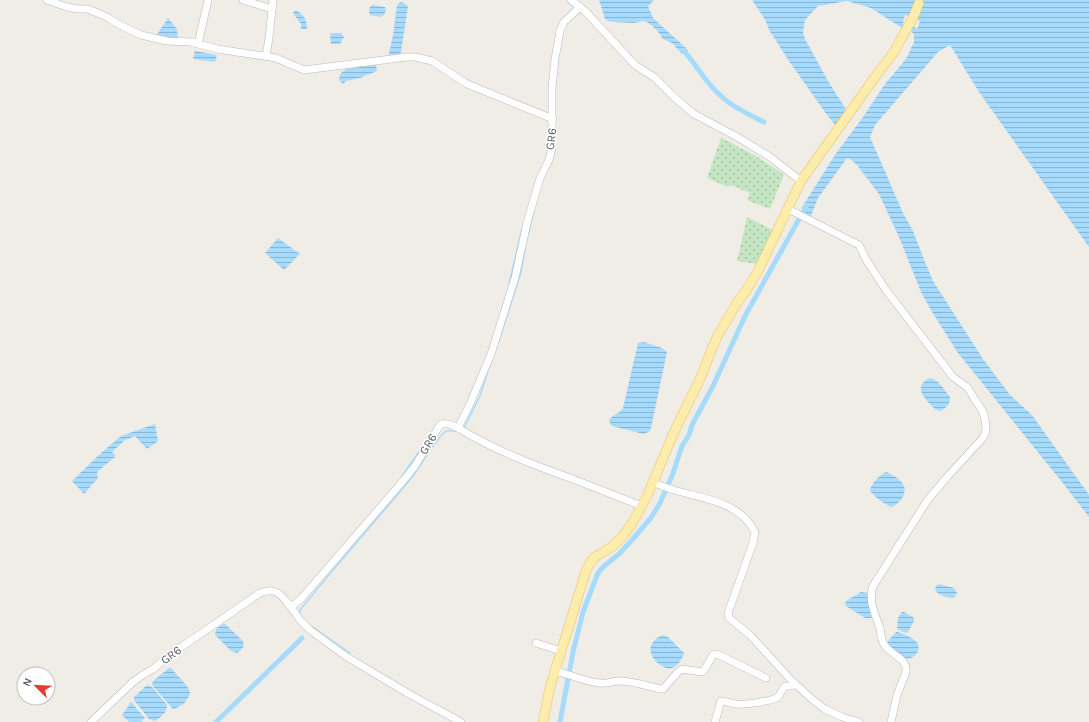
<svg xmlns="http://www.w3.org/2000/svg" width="1089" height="722" viewBox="0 0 1089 722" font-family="Karla,sans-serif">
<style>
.park{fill:url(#park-dots)}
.water{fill:url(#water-rules)}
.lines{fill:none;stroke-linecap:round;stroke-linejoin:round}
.stream{stroke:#a7dbfd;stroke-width:1.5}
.canal{stroke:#a7dbfd;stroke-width:5}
.minor-casing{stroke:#b8bbbf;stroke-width:8}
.major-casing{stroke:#efc15f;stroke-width:10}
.minor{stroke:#fff;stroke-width:7}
.major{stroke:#fdedac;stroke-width:9}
.labels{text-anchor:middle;stroke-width:3;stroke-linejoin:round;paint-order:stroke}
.street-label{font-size:12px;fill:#5d6166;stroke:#fff}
</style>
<defs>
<pattern id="park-dots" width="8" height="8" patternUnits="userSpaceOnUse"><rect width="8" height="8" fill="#c4e6c3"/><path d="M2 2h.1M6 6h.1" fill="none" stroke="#a2bea2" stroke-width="1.8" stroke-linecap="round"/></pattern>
<pattern id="water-rules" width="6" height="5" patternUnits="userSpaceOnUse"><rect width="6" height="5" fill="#a7dbfd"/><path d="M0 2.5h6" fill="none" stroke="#8bb5d1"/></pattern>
</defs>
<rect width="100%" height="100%" fill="#efede5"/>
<g class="park">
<path d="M721,138C744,149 764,160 784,175L770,209L747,200L750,193L730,185L728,187L707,178Z"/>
<polygon points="747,217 773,230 756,264 737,261"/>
</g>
<g class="water">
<polygon points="599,0 654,0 648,6 653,18 686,48 688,51 686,55 682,54 672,43 663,39 656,29 647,22 643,21 634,23 614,22 609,21 605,19"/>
<polygon points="752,0 1089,0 1089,247 979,92 950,45 938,52 875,125 870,137 903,213 913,231 923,257 933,281 983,359 1010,395 1032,415 1089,495 1089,517 1062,482 958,353 932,312 921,292 899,237 879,194 857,165 850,159 847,158 818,198 811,216 806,215 802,207 835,155 863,117 885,84 906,59 914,42 914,34 911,31 913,26 917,29 920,21 905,15 903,23 907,25 905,30 871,8 847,1 818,6 805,20 803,32 805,39 828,81 847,111 836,126 827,115 789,61 769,30 766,21"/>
<polygon points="402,2 408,6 401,52 400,55 390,56 389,54 393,35 397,5 399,3"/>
<path d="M373,5L385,7L386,10L384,15L380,17L370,15C368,11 369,6 373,5Z"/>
<path d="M296,10C304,15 307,20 307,29H301V24L293,13Z"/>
<polygon points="168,18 177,29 178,38 158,39 156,36"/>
<polygon points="333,33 341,33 344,37 340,44 331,44 330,34"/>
<polygon points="195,51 217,55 215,62 193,59"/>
<polygon points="376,65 377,71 360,78 346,81 343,84 339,80 340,74 346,69"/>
<polygon points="278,238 300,254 284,270 265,253"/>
<path d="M644,342L662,348L667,352L651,428L650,431L644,434L612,426L609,421C612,414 619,415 623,408L638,343Z"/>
<path d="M929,378C939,379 944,390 950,397C950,404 947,407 941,411L936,410C926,400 912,388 929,378Z"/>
<polygon points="155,424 158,441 147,449 135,436 125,440 112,452 116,456 97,472 98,478 84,494 72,481 100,454 121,436"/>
<path d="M886,472C892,474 902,480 904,486C907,494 899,505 891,507C883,503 876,498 870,491C871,483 880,475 886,472Z"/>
<path d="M939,584L954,588L957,593L955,597C949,599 938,595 935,590L936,586Z"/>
<polygon points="861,592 868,593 872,617 871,618 865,618 846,606 845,604 847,600"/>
<path d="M902,612H904L914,618V621L908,632C905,633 899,631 897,628L898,618Z"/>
<polygon points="223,624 225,624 243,641 244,646 239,652 237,653 231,651 215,635 216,629"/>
<path d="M896,632C901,632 916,639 918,644C921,652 913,660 906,658C899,656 893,650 887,645L888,641Z"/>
<path d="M662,635L668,637L684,653C683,658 678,666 672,668C663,672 635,649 662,635Z"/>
<path d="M169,668H171L187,686L190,692C189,700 182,706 174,709L172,708L152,685L153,681Z"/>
<path d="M147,685L152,687L167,705C167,713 161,717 155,721L149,719L134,700V697Z"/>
<polygon points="131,702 145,718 141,722 129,722 122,715"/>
</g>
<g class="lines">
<g class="stream">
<polyline points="509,284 522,229"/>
<polyline points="499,341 521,272 526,242 534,211"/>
<polyline points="464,428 480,396 489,367"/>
<polyline points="402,476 423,446"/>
<path d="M300,615V610C336,565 375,522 412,477C424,462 431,444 446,431H457"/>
<polyline points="311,626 350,653"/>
</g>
<g class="canal">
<path d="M683,50C697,65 706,84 722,97C735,109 749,114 764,122"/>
<polyline points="216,722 302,638"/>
<polyline points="560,722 573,652 583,612 598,573 603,567 619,554 631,541 650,519 659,505 672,476 682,446 689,435 692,425 713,386 746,314 807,205"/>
</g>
<defs>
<g id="minor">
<polyline points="47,0 67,7 78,9 88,9 107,17 118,24 141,35 167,41 191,42 217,49 270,57 276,58 304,70 407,57 415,57 432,61 467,84 553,119"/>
<polyline points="243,0 272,9"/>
<polyline points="571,0 585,11 635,65 654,77 675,98 694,114 739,138 770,157 801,181"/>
<polyline points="198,44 208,0"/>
<polyline points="266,56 269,38 273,0"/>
<path d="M788,209L859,245L867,261L886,290L953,377L968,388L974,398L983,412L985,419L986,429L985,434L982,439L948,476L927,501L873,586C868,601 875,614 880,628C881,635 881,641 885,646C892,655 908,659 906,672L897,695L891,722"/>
<path d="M458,428C494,450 531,464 570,478C594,487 618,497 642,506"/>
<path d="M653,483C660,485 667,488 674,490C704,499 739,501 755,532L753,543L728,613L729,618L750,635L791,680L813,700L825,709L842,717L859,722"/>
<polyline points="291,607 300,620 310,630 347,657 409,694 461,722"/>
<polyline points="536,643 561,651"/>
<path d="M555,671C570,674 585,682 600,683C607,684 613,681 619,681C633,681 647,686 660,689H663L678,672L682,669L702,672L705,669L713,655L717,654L766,678"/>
<path d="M91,722L133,682L141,676L153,669L174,652L260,593C276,586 282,596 291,607L301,599L403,481L415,466L440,425C445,421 453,426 458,428L470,404L491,354L515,278L527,223L540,178L549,160L552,148V88L555,59L560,31L564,22L580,7"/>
<path d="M715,722L721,701C726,701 731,704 737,704C744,705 773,701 778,697C781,694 782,689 785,686H792L794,683"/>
</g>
<polyline id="major" points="543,722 550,687 586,571 590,563 595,557 613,546 623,536 633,522 647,496 675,430 701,377 711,351 718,335 739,300 746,291 758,271 801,181 875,77 894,52 906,30 913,18 919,3"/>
</defs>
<use href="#minor" class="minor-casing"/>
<use href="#major" class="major-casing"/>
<use href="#minor" class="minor"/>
<use href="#major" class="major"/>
</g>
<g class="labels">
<g class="street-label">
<text transform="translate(551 139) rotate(-84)" y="4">GR6</text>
<text transform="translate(428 444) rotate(-59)" y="4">GR6</text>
<text transform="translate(171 655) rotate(-37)" y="4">GR6</text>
</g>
</g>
<g transform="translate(36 686) rotate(294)"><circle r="19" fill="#ffffff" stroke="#bec0c2"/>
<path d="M0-3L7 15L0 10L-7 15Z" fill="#e63b35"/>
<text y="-6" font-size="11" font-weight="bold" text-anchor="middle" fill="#5d6166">N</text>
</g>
</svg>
